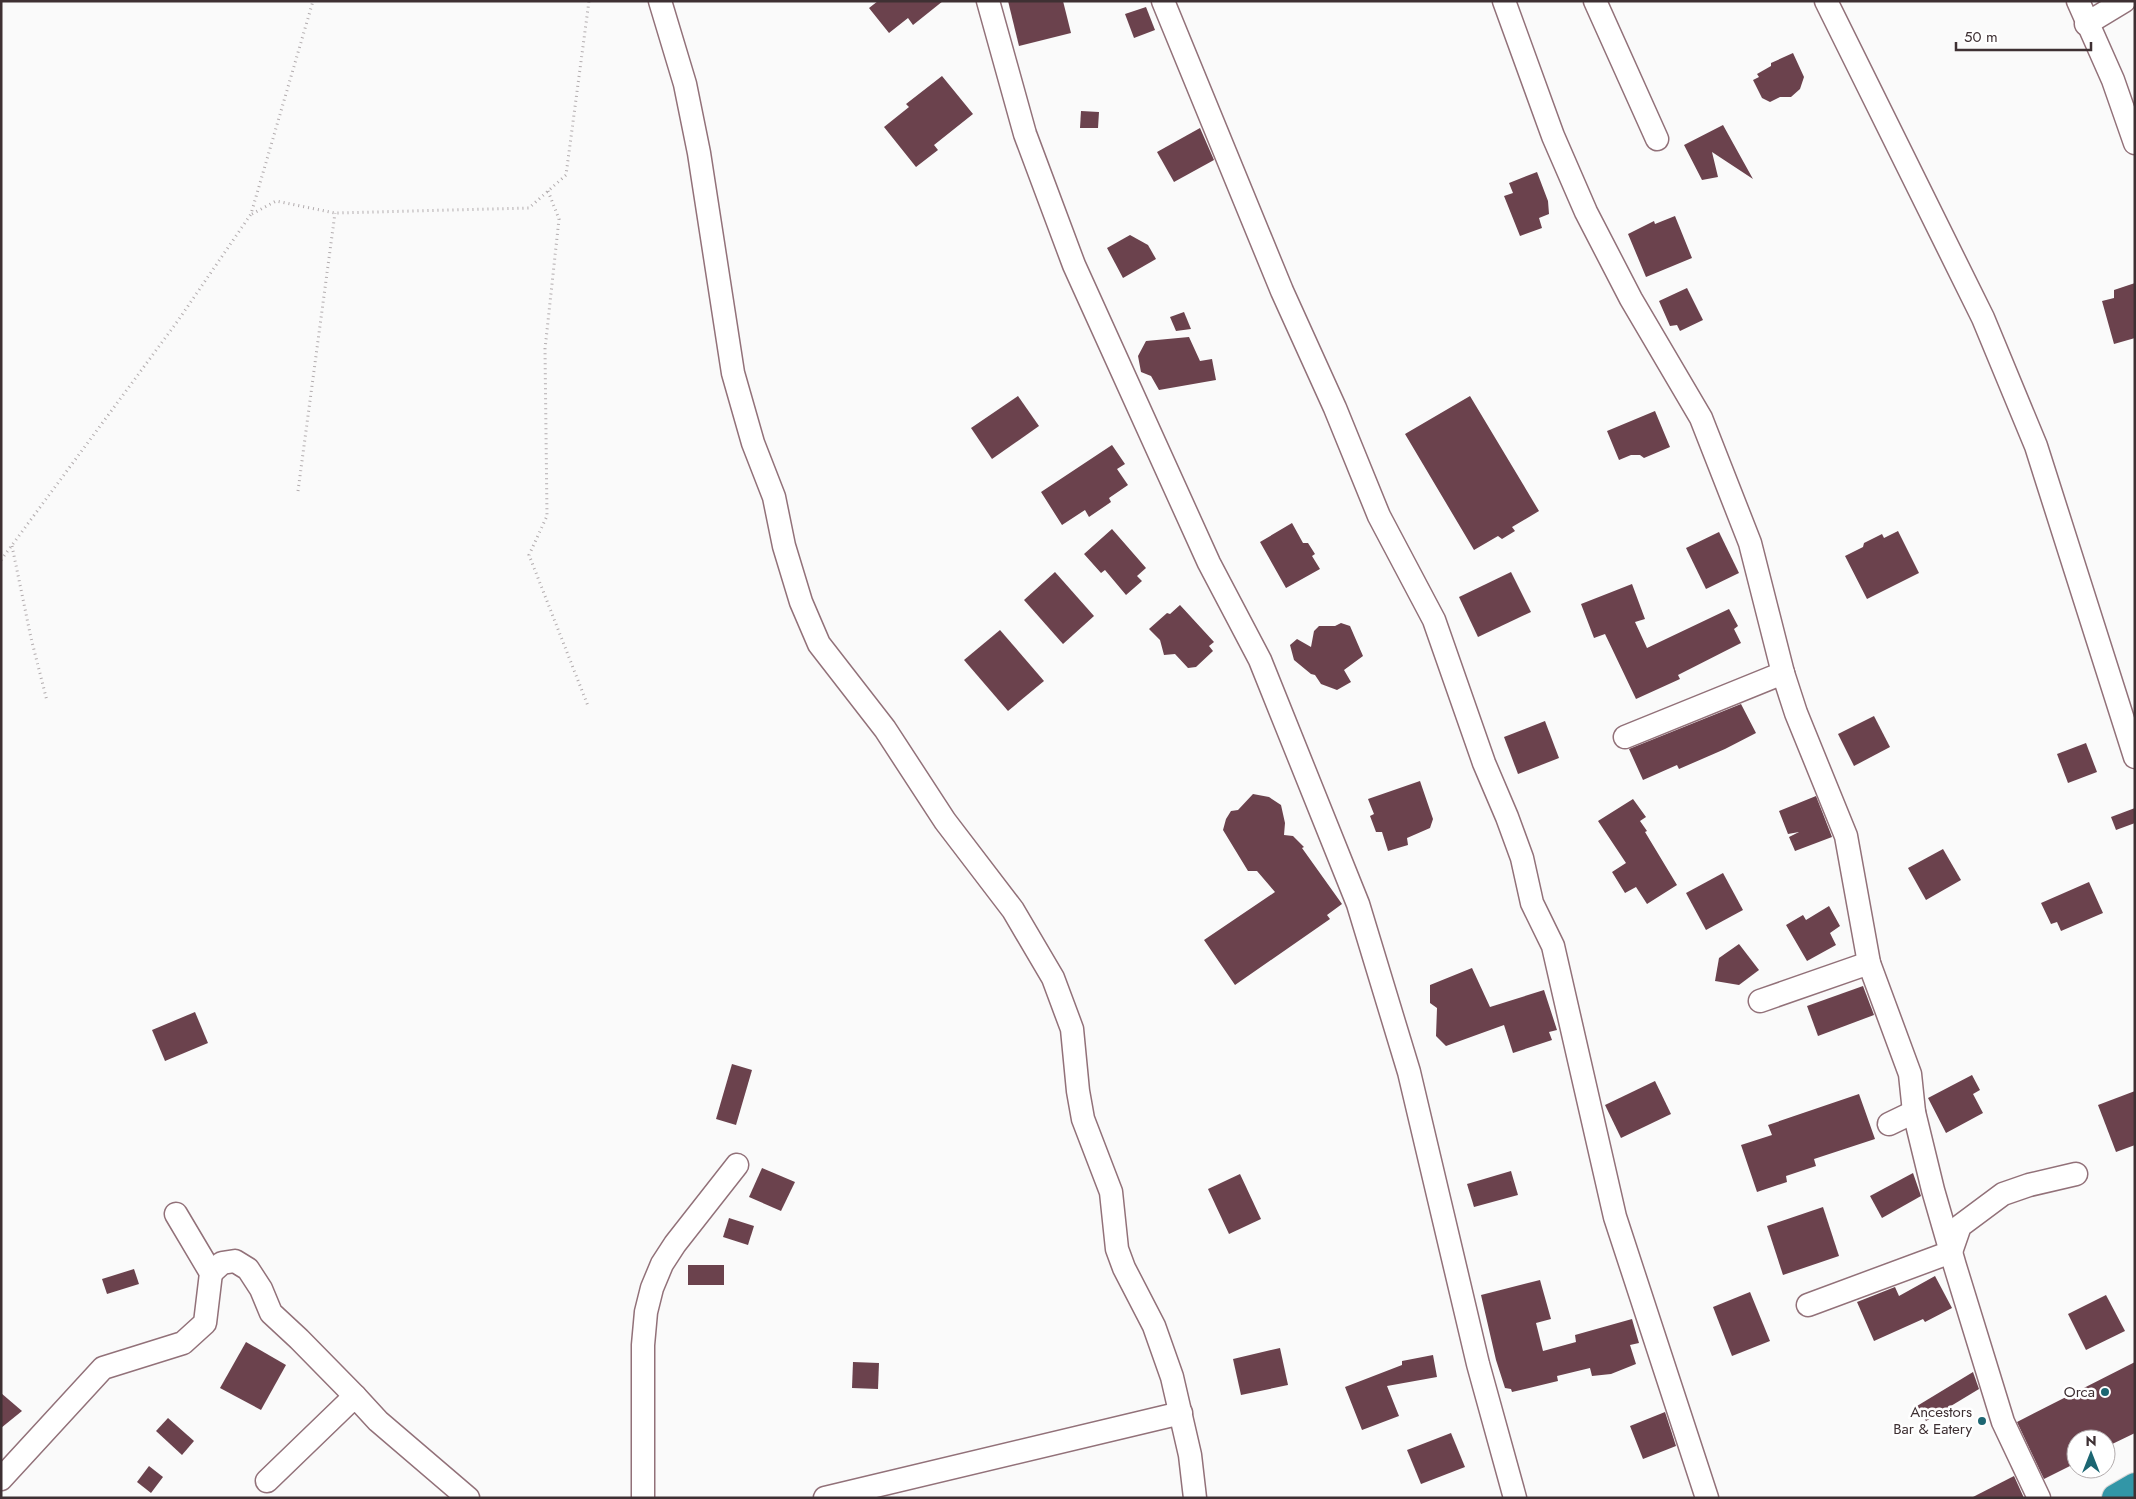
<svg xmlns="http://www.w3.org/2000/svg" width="2136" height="1499" viewBox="0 0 2136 1499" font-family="Jost,sans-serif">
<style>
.building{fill:#6b424d}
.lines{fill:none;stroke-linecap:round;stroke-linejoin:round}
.minor-casing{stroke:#927179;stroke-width:25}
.highway-casing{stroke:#d8d6d6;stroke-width:30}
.path{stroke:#b2acae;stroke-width:3;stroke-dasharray:1 4;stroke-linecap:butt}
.minor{stroke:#fff;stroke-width:22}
.highway{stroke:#3296a7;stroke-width:28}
.poi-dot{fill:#1c6672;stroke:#fff;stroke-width:2}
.labels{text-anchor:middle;stroke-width:5;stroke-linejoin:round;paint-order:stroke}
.poi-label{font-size:15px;fill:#3e3033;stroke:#fff;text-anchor:end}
</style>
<rect width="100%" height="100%" fill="#fafafa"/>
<g class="building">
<polygon points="878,1 943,1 913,25 908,18 889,33 869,8"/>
<polygon points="1008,1 1063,1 1071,33 1019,46"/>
<polygon points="1146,7 1155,30 1134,38 1125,14"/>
<polygon points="1793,53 1804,77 1800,89 1791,97 1780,97 1770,102 1762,98 1753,80 1759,77 1757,74 1771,66 1771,63"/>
<polygon points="942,76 973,114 934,145 938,150 916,167 884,127 909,107 906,104"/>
<polygon points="1081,111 1099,112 1098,128 1080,128"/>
<polygon points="1723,125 1753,179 1712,152 1718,177 1702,180 1684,145"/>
<polygon points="1200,128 1214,160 1174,182 1157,152"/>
<polygon points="1537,172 1548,201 1549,214 1539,218 1542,228 1520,236 1504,196 1513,193 1509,183"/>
<polygon points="1675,216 1692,258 1646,277 1628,234 1654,221 1655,224"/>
<polygon points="1130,235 1148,245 1156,259 1123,278 1107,248"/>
<polygon points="2135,283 2135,338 2114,344 2102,301 2114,298 2114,290"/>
<polygon points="1687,288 1703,320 1680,331 1677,325 1670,326 1659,301"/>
<polygon points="1184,312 1191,329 1176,331 1170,317"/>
<polygon points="1189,337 1200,361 1212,359 1216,380 1159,390 1151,376 1141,372 1138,356 1146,341"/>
<polygon points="1018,396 1039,426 992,459 971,428"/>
<polygon points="1470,396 1539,511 1512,527 1515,531 1502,539 1498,536 1474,550 1405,434"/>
<polygon points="1655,411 1670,447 1644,458 1640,455 1631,455 1619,460 1607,431"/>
<polygon points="1112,445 1125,464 1117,469 1128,485 1109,498 1111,502 1089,517 1085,510 1062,525 1041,492"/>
<polygon points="1292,523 1303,543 1308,543 1315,554 1312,556 1320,569 1286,588 1260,542"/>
<polygon points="1112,529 1146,568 1137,576 1142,581 1126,595 1105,570 1101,573 1084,554"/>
<polygon points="1898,531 1919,573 1867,599 1845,556 1863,547 1864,543 1882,534 1884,538"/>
<polygon points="1719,532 1739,573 1706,589 1686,548"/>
<polygon points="1055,572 1094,616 1063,644 1024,600"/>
<polygon points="1511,572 1531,612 1478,637 1459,597"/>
<polygon points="1632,584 1645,619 1635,622 1647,648 1729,609 1738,626 1734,629 1741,643 1678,675 1680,679 1636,699 1605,634 1594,638 1581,604"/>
<polygon points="1180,605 1214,642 1209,646 1213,651 1196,667 1188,668 1175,654 1164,655 1160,640 1149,629 1167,613 1170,614"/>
<polygon points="1341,623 1350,626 1363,656 1344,670 1351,682 1337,690 1321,684 1315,675 1311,674 1294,660 1290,645 1297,639 1311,647 1314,631 1319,626 1335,626"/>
<polygon points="1000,630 1044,681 1008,711 964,660"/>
<polygon points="1741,704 1756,733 1725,749 1679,769 1677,765 1643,780 1629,749"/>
<polygon points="1874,716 1890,747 1854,766 1838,734"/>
<polygon points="1545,721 1559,758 1518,774 1504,737"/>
<polygon points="2086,743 2097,772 2068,783 2057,754"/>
<polygon points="1420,781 1433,819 1430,828 1407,838 1408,845 1388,851 1382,832 1376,832 1370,816 1374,814 1368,799"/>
<polygon points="1253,794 1269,797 1281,805 1285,823 1284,835 1293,836 1304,847 1302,848 1342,904 1327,915 1330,919 1235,985 1204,940 1275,892 1257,871 1248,871 1223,830 1226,819 1231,811 1238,810"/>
<polygon points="1816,796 1832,837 1795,851 1789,837 1799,832 1788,834 1779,811"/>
<polygon points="1633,799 1646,817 1640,821 1647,831 1645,832 1677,885 1647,904 1636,887 1625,893 1612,872 1626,863 1598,821"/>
<polygon points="2135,808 2135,823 2116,830 2111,817"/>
<polygon points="1943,849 1961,880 1926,900 1908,868"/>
<polygon points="1723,873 1743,910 1706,930 1686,893"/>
<polygon points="2089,882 2103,913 2061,931 2057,922 2051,924 2041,903"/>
<polygon points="1829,906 1840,926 1830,933 1836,945 1807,961 1786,925 1803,915 1806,920"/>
<polygon points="1739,944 1759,970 1739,985 1715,981 1719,958"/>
<polygon points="1472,968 1490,1007 1544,990 1557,1030 1549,1032 1552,1040 1513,1053 1504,1025 1446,1046 1436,1036 1437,1008 1430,1003 1430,985"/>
<polygon points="1863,986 1874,1015 1818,1036 1807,1006"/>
<polygon points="195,1012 208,1043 165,1061 152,1030"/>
<polygon points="732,1064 752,1070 736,1125 716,1119"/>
<polygon points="1972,1075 1980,1090 1973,1094 1983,1113 1946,1133 1928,1098"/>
<polygon points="1655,1081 1671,1114 1621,1138 1605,1105"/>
<polygon points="2135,1091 2135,1145 2116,1152 2098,1105"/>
<polygon points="1859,1094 1875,1139 1814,1159 1816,1166 1786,1176 1787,1182 1757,1192 1741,1145 1772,1135 1768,1125"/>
<polygon points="762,1168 795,1182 781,1211 749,1197"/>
<polygon points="1511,1171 1518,1195 1474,1207 1467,1184"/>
<polygon points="1913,1173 1921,1196 1882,1218 1870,1196"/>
<polygon points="1240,1174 1261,1219 1229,1234 1208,1189"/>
<polygon points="1823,1207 1839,1256 1783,1275 1767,1226"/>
<polygon points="729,1218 754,1226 748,1245 723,1237"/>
<rect x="688" y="1265" width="36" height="20"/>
<polygon points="134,1269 139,1284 107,1294 102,1279"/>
<polygon points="1935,1276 1952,1308 1925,1322 1923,1319 1874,1341 1857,1302 1895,1287 1899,1296"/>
<polygon points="1540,1280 1551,1319 1536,1323 1543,1351 1576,1342 1575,1335 1632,1319 1639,1343 1630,1345 1636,1364 1611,1374 1592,1376 1590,1368 1557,1376 1558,1381 1512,1392 1511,1389 1505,1388 1496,1360 1481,1295"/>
<polygon points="1750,1292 1770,1341 1732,1356 1713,1307"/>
<polygon points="2106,1295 2125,1331 2086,1350 2068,1314"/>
<polygon points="246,1342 286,1365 261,1410 220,1388"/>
<polygon points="1280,1348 1288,1385 1241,1395 1233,1359"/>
<polygon points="1433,1355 1437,1377 1387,1386 1399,1416 1362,1430 1345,1387 1402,1365 1402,1361"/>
<polygon points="853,1362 879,1363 878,1389 852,1388"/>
<polygon points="2135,1362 2135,1433 2106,1447 2106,1439 2076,1439 2076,1463 2044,1479 2017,1422"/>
<polygon points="1973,1372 1979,1389 1926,1421 1917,1406"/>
<polygon points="1,1393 22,1411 1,1428"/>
<polygon points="1665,1412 1676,1446 1643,1459 1630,1426"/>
<polygon points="168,1418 194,1441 182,1455 156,1431"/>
<polygon points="1451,1433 1465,1467 1421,1484 1407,1450"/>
<polygon points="149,1466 163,1477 151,1493 137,1482"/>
<polygon points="2014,1476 2024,1498 1971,1498"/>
</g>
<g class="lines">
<defs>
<g id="minor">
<polyline points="660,1 685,84 699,153 733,373 753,443 774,497 784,546 801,602 819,644 885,729 945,821 1013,910 1053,978 1072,1029 1078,1091 1083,1119 1111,1192 1117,1249 1124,1268 1154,1326 1172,1377 1190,1455 1195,1498"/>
<polyline points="988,1 1025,134 1074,265 1209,563 1260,660 1358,904 1409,1072 1478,1364 1515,1498"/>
<polyline points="1163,1 1282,291 1335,408 1379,516 1434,620 1484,763 1507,817 1522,858 1532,903 1553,946 1615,1217 1707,1498"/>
<polyline points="1504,1 1553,136 1586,212 1631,299 1701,418 1750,543 1783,673 1796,713 1846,836 1869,963 1910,1074 1914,1112 1933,1190 1955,1266 2003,1422 2039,1498"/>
<polyline points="1595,1 1657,139"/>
<polyline points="1826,1 1983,318 2036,446 2135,757"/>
<polyline points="2078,1 2113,80 2135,143"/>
<polyline points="2086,24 2124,1"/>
<polyline points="1625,737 1783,673"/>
<polyline points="1760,1001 1869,963"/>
<polyline points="1889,1124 1914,1112"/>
<polyline points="211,1273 222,1263 235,1261 248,1269 261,1289 271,1313 299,1339 355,1396"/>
<polyline points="1808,1305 1951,1252 1960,1226 2003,1194 2029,1185 2076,1174"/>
<polyline points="1,1479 103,1368 183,1343 205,1323 211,1273 176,1214"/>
<polyline points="267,1481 355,1396 378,1421 468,1498"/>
<polyline points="643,1498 643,1345 646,1312 652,1288 662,1264 675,1244 737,1165"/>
<polyline points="825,1498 1181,1413"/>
</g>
<polyline id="highway" points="2116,1498 2135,1487"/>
</defs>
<use href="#minor" class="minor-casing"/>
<use href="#highway" class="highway-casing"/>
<g class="path">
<polyline points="548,191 559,219 545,349 547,516 529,555 588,706"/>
<polyline points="252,214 276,201 335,213 529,208 566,175 589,1"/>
<polyline points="298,491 335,213"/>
<polyline points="12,546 31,638 47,701"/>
<polyline points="1,560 177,322 251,214 313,1"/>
</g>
<use href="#minor" class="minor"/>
<use href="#highway" class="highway"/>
</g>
<g class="poi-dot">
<circle cx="2105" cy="1392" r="5"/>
<circle cx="1982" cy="1421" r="5"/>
</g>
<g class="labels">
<g class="poi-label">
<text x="2095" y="1397">Orca</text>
<text x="1972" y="1417">Ancestors<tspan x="1972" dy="17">Bar &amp; Eatery</tspan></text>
</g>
</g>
<rect width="2136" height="1499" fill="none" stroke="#3e3033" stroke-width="5"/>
<g transform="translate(2091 1454)"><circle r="24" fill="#ffffff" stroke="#b2acad"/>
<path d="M0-4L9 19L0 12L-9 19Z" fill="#1c6672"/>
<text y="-8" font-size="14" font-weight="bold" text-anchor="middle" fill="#3e3033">N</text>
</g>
<path d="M1956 42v8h135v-8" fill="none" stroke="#3e3033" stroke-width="2.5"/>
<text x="1964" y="42" font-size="15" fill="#3e3033" stroke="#ffffff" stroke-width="4" paint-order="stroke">50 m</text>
</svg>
